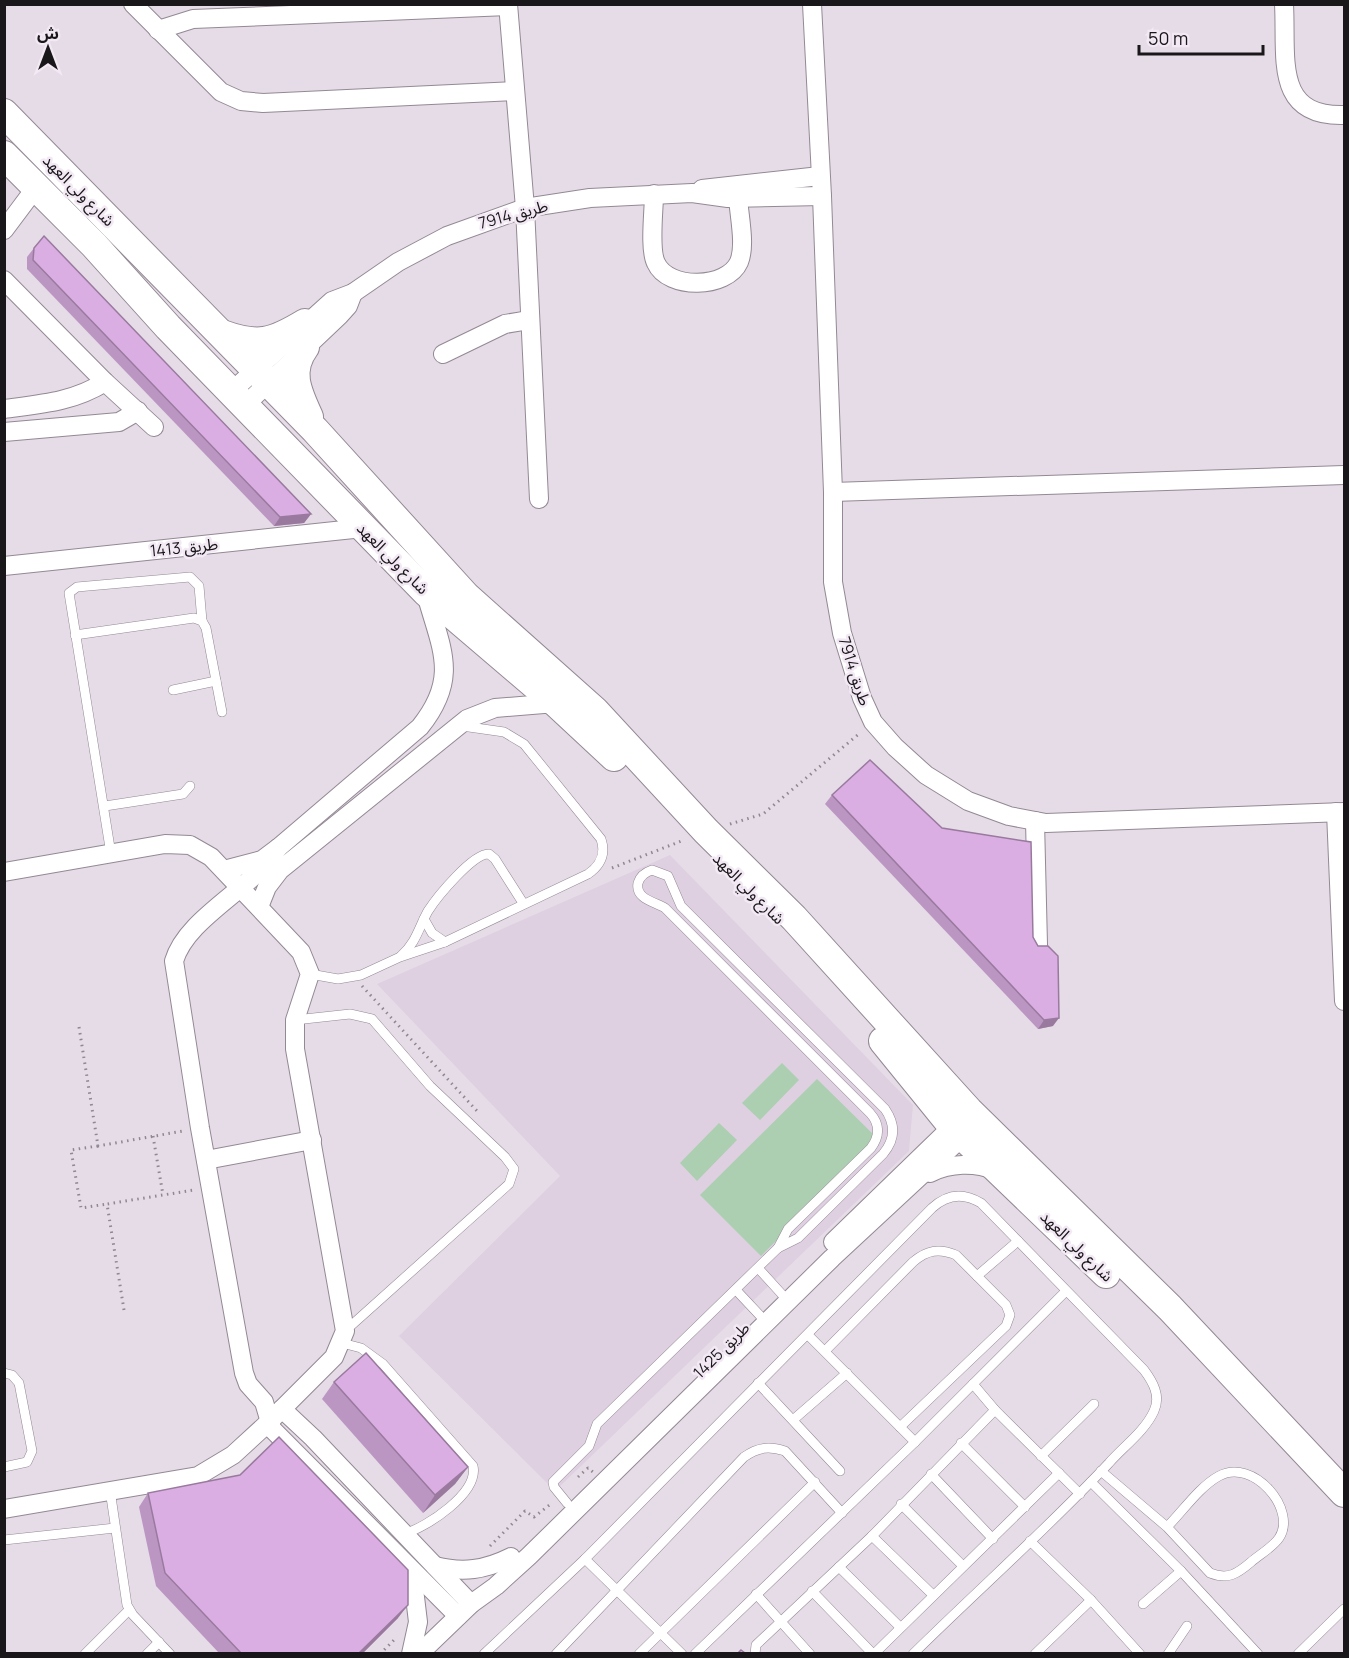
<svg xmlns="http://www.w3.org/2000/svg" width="1349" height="1658" viewBox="0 0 1349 1658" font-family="Manrope,'Noto Sans Arabic',sans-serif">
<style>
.built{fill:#dfd0e1}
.green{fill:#acceb1}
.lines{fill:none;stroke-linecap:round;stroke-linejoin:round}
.service-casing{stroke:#938994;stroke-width:10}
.minor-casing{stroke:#938994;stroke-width:20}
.primary-casing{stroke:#938994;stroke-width:30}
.path{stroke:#8f8890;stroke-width:3;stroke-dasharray:1.5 4.5;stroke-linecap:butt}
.service{stroke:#fff;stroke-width:9}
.minor{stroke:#fff;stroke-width:18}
.primary{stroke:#fff;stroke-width:28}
.wall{fill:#bb96c2}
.shaded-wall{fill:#997a9e}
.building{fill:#daaee2;stroke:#997a9e;stroke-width:1.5}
.labels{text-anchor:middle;stroke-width:5;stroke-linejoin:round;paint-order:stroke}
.street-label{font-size:16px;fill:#1a171b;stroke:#f3e9f5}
</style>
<rect width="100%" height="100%" fill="#e6dce7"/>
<polygon class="built" points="670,855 913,1105 909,1151 555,1491 399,1336 560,1176 377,984"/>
<g class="green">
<polygon points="782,1063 799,1080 760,1120 742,1103"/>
<polygon points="817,1079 878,1139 761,1256 700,1195"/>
<polygon points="719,1123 737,1140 697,1181 680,1163"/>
</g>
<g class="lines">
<defs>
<g id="service">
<polyline points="75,635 194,618 202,621 206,628 222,712"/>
<polyline points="173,690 216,681"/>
<polyline points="105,806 183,794 190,786"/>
<polyline points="111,854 69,593 77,587 190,577 199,586 202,621"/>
<path d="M652,870L668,876L681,906L885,1109C896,1125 895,1140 883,1154L798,1238L778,1248L788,1229L871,1148C880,1136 880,1124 870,1113L665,908C655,902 635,899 638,883C640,876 646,872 652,870Z"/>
<polyline points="424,919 432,933 445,942"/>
<path d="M401,956C416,943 419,927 428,911C437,897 473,853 489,854L495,859L523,903"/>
<path d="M310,974L338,979L361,975L400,957L445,942L588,874C601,865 606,854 601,839L524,744L504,732L462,726"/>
<polyline points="295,1020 350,1014 372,1019 430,1086 505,1157 514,1169 509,1184 345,1331"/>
<polyline points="758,1268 788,1301"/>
<polyline points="977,1276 1018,1241"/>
<polyline points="736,1290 766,1322"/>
<polyline points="808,1335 915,1442"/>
<path d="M342,1343L361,1348L383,1364L473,1466C479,1493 427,1527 404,1534"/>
<path d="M825,1351L913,1262C927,1250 939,1248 956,1255L1006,1305L1010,1315L1006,1326L900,1427"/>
<polyline points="4,1373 12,1375 19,1383 32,1451 27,1462 4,1467"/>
<polyline points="758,1383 840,1471"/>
<polyline points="973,1384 995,1410 1080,1494"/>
<polyline points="793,1420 847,1373"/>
<polyline points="961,1443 1025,1507"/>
<polyline points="1041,1456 1094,1404"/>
<path d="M1101,1471L1167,1527L1210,1573C1228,1580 1237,1574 1251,1562C1259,1555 1273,1547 1279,1538C1298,1510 1253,1457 1219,1476C1199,1487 1183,1511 1167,1527"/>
<polyline points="931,1474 993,1539"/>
<polyline points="1091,1482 1181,1571 1258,1654"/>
<polyline points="110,1490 127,1605 133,1615 170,1654"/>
<polyline points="567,1503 554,1487 553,1482 589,1446 597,1424 778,1248"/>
<polyline points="901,1504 963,1566"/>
<polyline points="872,1536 933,1595"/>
<polyline points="4,1540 115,1528"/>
<polyline points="1030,1541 1091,1600 1140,1654"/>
<polyline points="585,1559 682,1654"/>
<polyline points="839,1567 900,1627"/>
<polyline points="812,1591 873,1654"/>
<polyline points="756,1594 810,1654"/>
<polyline points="1143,1604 1181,1571"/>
<polyline points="85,1654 129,1610"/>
<polyline points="147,1654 159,1642"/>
<path d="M484,1654L585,1559L932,1208C947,1194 963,1192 981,1203L1144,1370C1153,1382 1161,1396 1154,1411C1145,1431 1123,1447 1109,1463C1047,1529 978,1590 913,1654"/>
<path d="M556,1654L744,1457C758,1447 769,1446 785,1451L842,1513"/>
<polyline points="639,1654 815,1482"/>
<polyline points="695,1654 915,1442 1065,1292"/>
<polyline points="755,1654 756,1645 872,1536 995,1410"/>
<polyline points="874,1654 1059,1473"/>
<polyline points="1035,1654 1091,1600"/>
<polyline points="1168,1654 1187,1626"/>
<polyline points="1298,1654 1344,1609"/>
</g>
<g id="minor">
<polyline points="133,4 221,92 241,101 263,103 515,91"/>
<polyline points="508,4 525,208 539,499"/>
<polyline points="812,4 822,196 833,492 833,582 842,633 862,698 873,722 895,747 926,775 968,801 1009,816 1046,823 1344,812"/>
<path d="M1284,4C1287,57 1273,117 1344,115"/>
<polyline points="158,30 193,19 508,6"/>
<polyline points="702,189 820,176"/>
<path d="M654,194C654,211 649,249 656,263C668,290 727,289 739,262C746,245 739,216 738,197"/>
<polyline points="4,230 37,186"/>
<polyline points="4,280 105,382 154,427"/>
<polyline points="443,354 505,324 529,320"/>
<polyline points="231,392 332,301 353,293 398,262 447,236 525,208 590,198 692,193 728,198 822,196"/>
<polyline points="244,406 339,316 348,306 353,293"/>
<path d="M4,409C41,404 73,402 105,382"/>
<polyline points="4,432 119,422 138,411"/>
<polyline points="833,492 1344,475"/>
<polyline points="4,566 363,528"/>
<polyline points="1336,812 1344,1001"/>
<polyline points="1035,821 1038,945"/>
<path d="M278,848C253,889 187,917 174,961L200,1128L244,1373L248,1384L264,1402L272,1429L458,1616"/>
<path d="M224,870L262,860L278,848L420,727C460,677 441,649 426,594"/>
<polyline points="4,872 165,844 190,845 211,857 301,952 310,974 295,1020 295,1049 345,1331 334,1357 269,1422 233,1455 198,1476 4,1509"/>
<polyline points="259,907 267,887 280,870 467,719 495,708 556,703"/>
<polyline points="206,1160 312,1140"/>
<path d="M930,1173C950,1163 975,1162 996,1171"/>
<polyline points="833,1242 960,1119"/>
<polyline points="282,1409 313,1438 471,1604"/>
<path d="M435,1566C463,1573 485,1570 511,1557"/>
<polyline points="411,1654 418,1622 412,1572"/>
<polyline points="419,1654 471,1604 496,1586 529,1556 832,1258 970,1130"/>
</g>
<g id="primary">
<polyline points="4,113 315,430 466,596 595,711 706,831 794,918 969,1111 1170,1308 1344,1493"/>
<polyline points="4,155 94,245 168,327 426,592 556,703 614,757"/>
<path d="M222,334C258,347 272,343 305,323"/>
<path d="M305,347C287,371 298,393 309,417"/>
<polyline points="883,1041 952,1126 1106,1274"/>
</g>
</defs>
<use href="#service" class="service-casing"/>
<use href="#minor" class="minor-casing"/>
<use href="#primary" class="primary-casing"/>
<g class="path">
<polyline points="730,824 763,814 860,733"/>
<polyline points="612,868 684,840"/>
<polyline points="362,986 477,1111"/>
<polyline points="79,1027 98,1146 183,1131"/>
<polyline points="153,1136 163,1195"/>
<polyline points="98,1146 71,1150 81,1208 107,1204"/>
<polyline points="124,1310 107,1204 194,1190"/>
<polyline points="578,1477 588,1468 593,1472"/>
<polyline points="490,1546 525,1511 534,1517 552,1503"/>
<polyline points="380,1654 396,1638"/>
</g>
<use href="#service" class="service"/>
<use href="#minor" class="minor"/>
<use href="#primary" class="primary"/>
</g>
<g class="wall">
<polygon points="34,248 311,514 304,523 274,526 27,269 27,257"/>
<polygon points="832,795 1033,937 1053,1026 1038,1029 825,804"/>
<polygon points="334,1382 468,1467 455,1484 423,1513 322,1399"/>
<polygon points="148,1493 398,1618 363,1653 219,1653 156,1586 139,1507"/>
</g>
<g class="shaded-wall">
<polygon points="311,514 304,523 274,526 280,517"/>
<polygon points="1059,1018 1053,1026 1038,1029 1044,1020"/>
<polygon points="468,1467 455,1484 423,1513 435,1495"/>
<polygon points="408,1605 398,1618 363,1653 359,1653"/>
</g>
<g class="building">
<polygon points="44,236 311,514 280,517 33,260 34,248"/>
<polygon points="870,760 942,828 1031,842 1033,937 1038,946 1048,946 1058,956 1059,1018 1044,1020 832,795"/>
<polygon points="366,1353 468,1467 435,1495 334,1382"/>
<polygon points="279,1437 408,1570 408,1605 359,1653 241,1653 165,1573 148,1493 240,1475"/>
<polygon points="741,1650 745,1653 738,1653"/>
</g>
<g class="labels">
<g class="street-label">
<text transform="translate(79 190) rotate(45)" y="6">شارع ولي العهد</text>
<text transform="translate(513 214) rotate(-15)" y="6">طريق 7914</text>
<text transform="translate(184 547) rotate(-6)" y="6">طريق 1413</text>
<text transform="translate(393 558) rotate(45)" y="6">شارع ولي العهد</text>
<text transform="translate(855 671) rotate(72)" y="6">طريق 7914</text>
<text transform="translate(749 888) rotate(45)" y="6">شارع ولي العهد</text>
<text transform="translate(1077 1246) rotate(44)" y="6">شارع ولي العهد</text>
<text transform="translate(721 1350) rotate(-45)" y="6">طريق 1425</text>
</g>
</g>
<rect width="1349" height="1658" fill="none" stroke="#1a171b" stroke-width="12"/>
<g transform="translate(48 48)" stroke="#f3e9f5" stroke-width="4.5" paint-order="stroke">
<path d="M0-4.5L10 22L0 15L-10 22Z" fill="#1a171b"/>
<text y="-9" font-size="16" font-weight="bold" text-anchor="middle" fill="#1a171b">ش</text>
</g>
<path d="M1139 45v9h124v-9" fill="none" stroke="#1a171b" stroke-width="3"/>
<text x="1148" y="45" font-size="18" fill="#1a171b" stroke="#f3e9f5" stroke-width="4.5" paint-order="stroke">50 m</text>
</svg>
